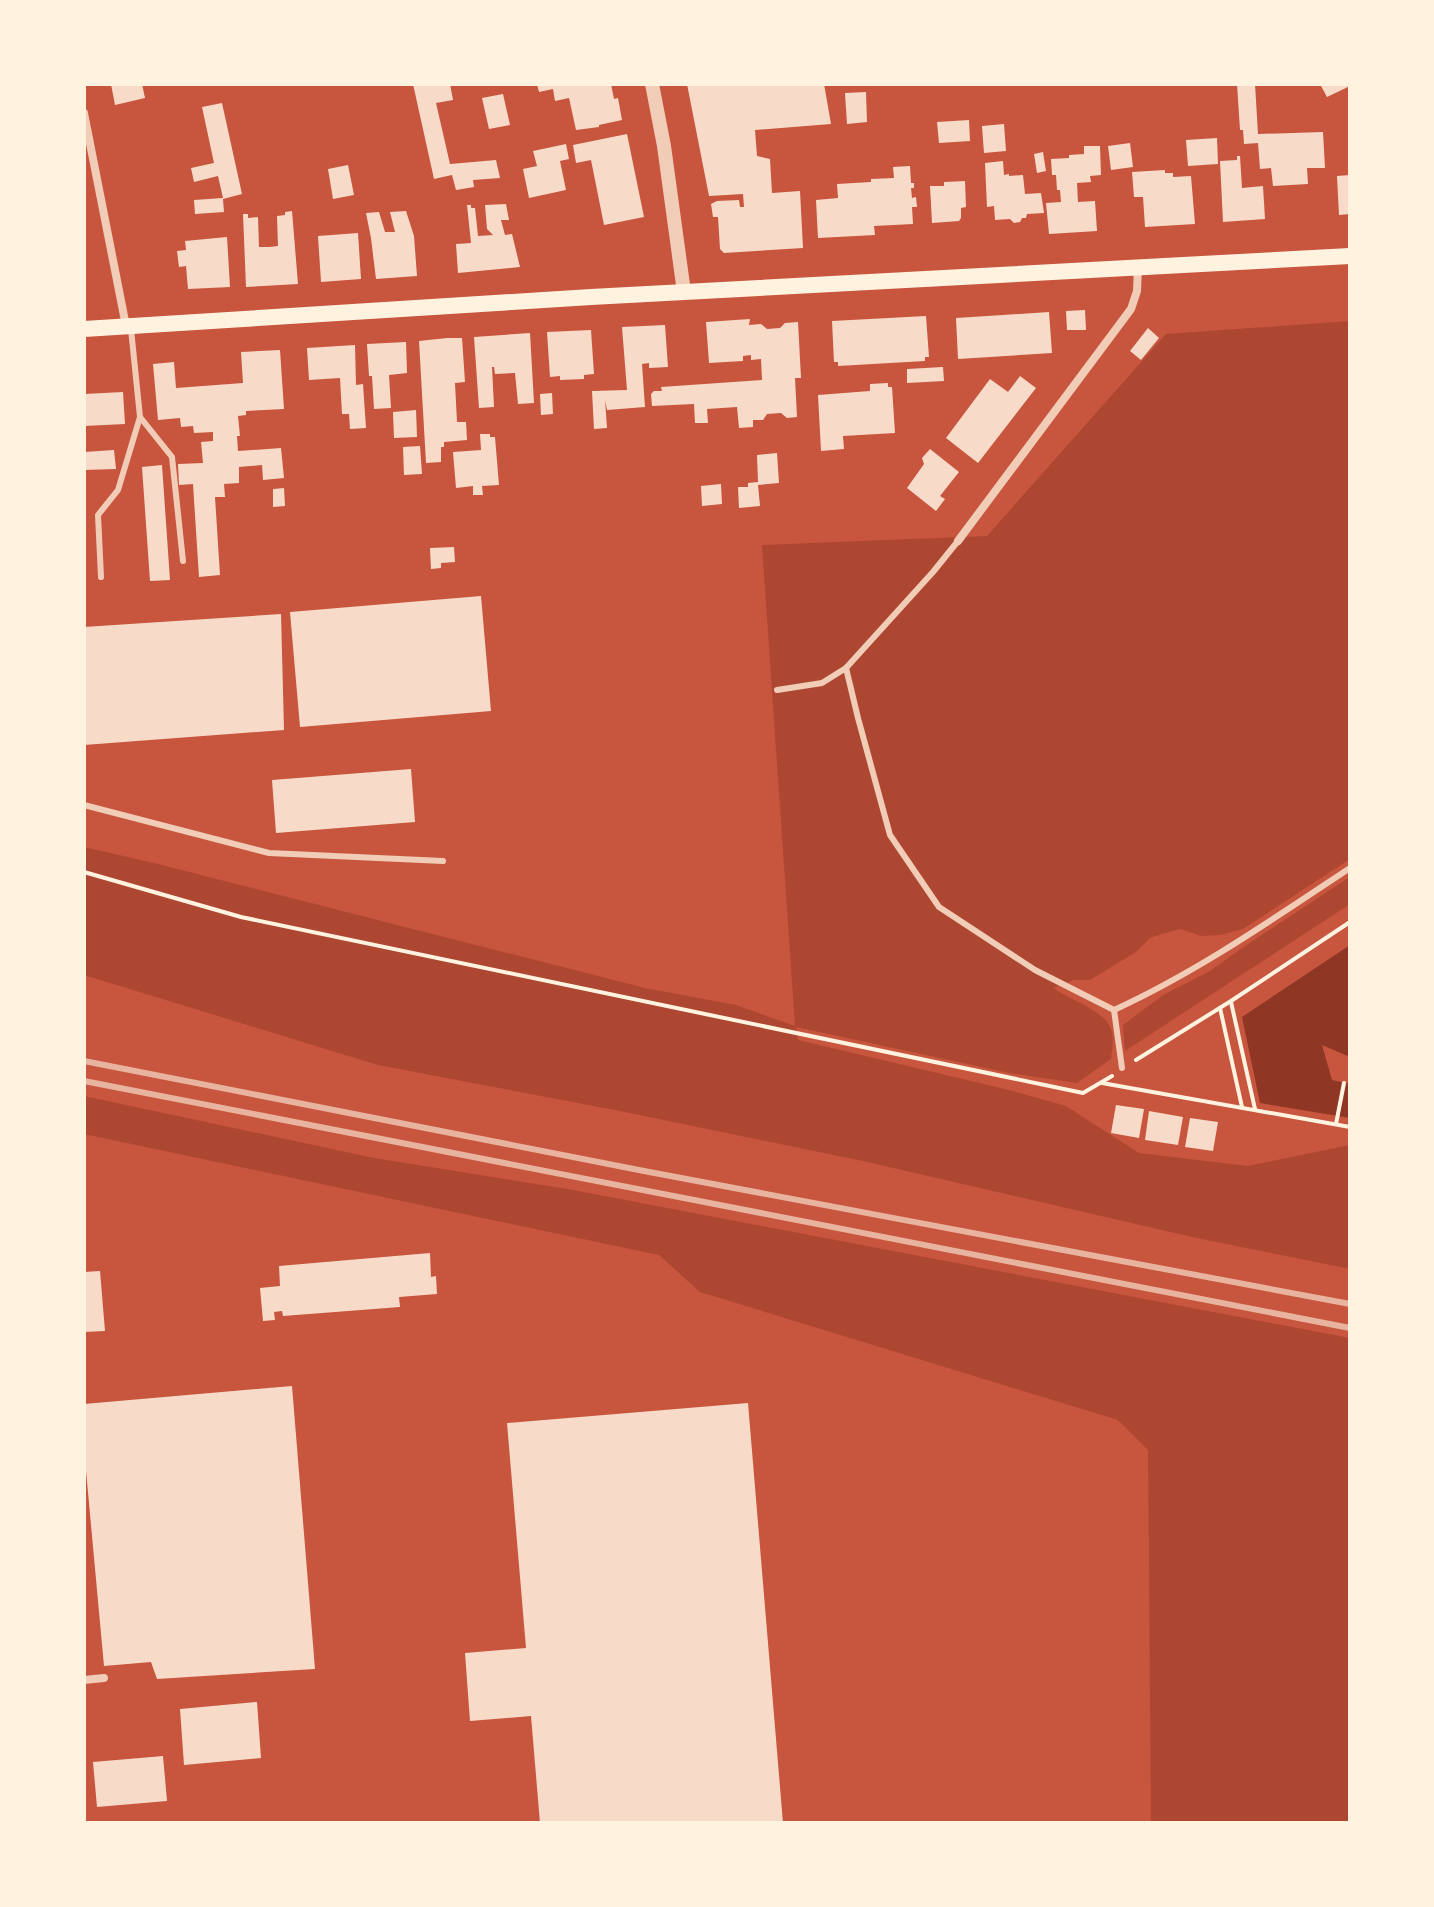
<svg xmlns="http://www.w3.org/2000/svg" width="1434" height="1907" viewBox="0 0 1434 1907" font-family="Commissioner,sans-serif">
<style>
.green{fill:#ae4732}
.water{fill:#8f3625}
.pier{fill:#c8553d}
.building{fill:#f7dbc8}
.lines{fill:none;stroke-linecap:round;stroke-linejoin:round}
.path{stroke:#fff3e0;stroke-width:4}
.service{stroke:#f1ccb7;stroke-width:6}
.minor{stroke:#f1ccb7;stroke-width:8}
.tertiary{stroke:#f1ccb7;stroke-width:14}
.secondary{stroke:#fff3e0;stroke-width:16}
.rail{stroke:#e9b49f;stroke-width:6}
</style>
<rect width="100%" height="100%" fill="#c8553d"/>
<g class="green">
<path d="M1350,321V859L1243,929L1220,935L1201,936L1181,929L1165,933L1150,938L1136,952L1090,980H1074L1053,988C1068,999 1103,1010 1110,1027C1115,1036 1112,1049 1111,1059L1077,1083L1009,1073L796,1027L798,1040L1009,1090L1066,1106L1139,1153L1248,1166L1350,1145V1269L1192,1237L863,1161L620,1111L378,1065L84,975V847L158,864L645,988L736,1005L795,1026L762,545L987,536L1166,334Z"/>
<polygon points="1350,877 1350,904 1125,1051 1123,1025 1163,995 1210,971 1242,948"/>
<polygon points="84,1096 374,1158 573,1190 1350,1338 1350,1823 1151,1823 1148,1450 1118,1420 700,1292 659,1255 84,1134"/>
</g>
<polygon class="water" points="1350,945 1350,1118 1260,1103 1242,1017"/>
<polygon class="pier" points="1322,1045 1350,1057 1350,1084 1332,1080"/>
<g class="building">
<polygon points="111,84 142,84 145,98 115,105"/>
<polygon points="413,84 450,84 453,100 436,103 450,164 496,160 500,178 473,180 474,187 456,190 452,175 434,179"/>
<polygon points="537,84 611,84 614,99 618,98 622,120 599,125 599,127 576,130 569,98 555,101 553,89 539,92"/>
<polygon points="687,84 824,84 831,124 755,130 757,156 770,159 772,193 800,191 803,248 724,253 720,249 718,217 713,217 711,204 717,201 739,200 740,207 744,207 743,194 709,196"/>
<polygon points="1237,84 1255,84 1258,134 1323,132 1325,168 1307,168 1308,184 1273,186 1271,168 1260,169 1258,143 1244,144 1243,130 1240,130"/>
<polygon points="1320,84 1350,84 1350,86 1327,97"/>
<polygon points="866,92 867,122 847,124 845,93"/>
<polygon points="503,94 510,125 489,129 482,98"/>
<polygon points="222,103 242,194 223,199 224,212 195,214 194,200 223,198 218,176 194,182 191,168 214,163 202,107"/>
<polygon points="969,120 970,141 939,143 937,122"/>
<polygon points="1004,124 1006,151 984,153 982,126"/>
<polygon points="627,134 644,217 604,225 591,160 576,163 573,145"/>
<polygon points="1217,138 1218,164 1188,166 1186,140"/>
<polygon points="1130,143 1133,167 1111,170 1108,146"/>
<polygon points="566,144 569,159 560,161 566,190 529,198 523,169 537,166 533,151"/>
<polygon points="1084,146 1100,146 1101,175 1090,176 1091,182 1077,183 1078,202 1095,201 1097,231 1049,234 1046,203 1061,202 1060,190 1057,190 1056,175 1052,175 1051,159 1069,158 1069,155 1084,154"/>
<polygon points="1043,152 1046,171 1037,173 1034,154"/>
<polygon points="1237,156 1240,156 1242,188 1263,186 1265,219 1223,222 1220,161 1237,160"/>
<polygon points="1003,161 1004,175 1009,174 1009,176 1023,175 1025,194 1041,193 1044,213 1027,214 1026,218 1022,218 1020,222 1014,223 1010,219 995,220 994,206 987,207 985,163"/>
<polygon points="348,165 354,195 333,199 328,169"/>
<polygon points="910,166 911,183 914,183 914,188 911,188 912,198 916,197 917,207 912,207 913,224 874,226 875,235 818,238 816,200 838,198 837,184 871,182 871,179 894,178 893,167"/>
<polygon points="1165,170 1165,173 1173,173 1173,177 1191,176 1195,224 1145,227 1143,197 1134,197 1132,172"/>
<polygon points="1350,175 1350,214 1339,215 1337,176"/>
<polygon points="965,181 966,207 961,208 961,218 959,221 932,223 930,186 944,186 944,182"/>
<polygon points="506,204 509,220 501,220 505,235 512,234 520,267 458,273 456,244 471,243 467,205 471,205 471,208 475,208 478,236 493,235 487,229 485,205"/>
<polygon points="292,211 298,284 246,287 243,214 248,214 248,218 258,217 259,247 269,247 278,246 277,216 285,215 285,212"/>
<polygon points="406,211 414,236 417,276 376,279 371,238 366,213 379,212 385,232 395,232 390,212"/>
<polygon points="358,233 361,279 321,282 318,236"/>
<polygon points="227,237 230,287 188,289 186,266 179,267 177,251 186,250 185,241"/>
<polygon points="1085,310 1086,330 1067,330 1066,311"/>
<polygon points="1049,312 1052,353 958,359 956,318"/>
<polygon points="926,316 929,357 925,357 925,361 838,366 838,362 834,362 832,321"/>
<polygon points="750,319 749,325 761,324 767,329 780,328 785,323 798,322 801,378 795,378 797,417 787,418 781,413 767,414 763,420 753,420 753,427 739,428 737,407 707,409 708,423 695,423 694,404 652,406 651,394 654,391 662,391 661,387 762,380 761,359 751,360 751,355 743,356 743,361 709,363 706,322"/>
<polygon points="665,325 668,367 649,368 649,363 642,364 645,407 607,410 605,400 607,428 594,429 592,391 627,390 622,327"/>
<polygon points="1148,328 1159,338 1141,360 1130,351"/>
<polygon points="591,330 594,374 584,375 584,379 560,380 560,376 550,377 547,332"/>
<polygon points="530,333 534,403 518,404 515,373 495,374 494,367 492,367 494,407 479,408 474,337"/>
<polygon points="447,338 462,338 465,382 455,383 457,422 466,422 467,440 444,442 444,447 441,447 441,462 426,463 419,341"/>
<polygon points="406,342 407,373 389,375 391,408 374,409 372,376 369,376 367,344"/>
<polygon points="355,345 356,385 363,384 366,428 350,429 349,414 342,414 340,378 309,380 307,348"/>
<polygon points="280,350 284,409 246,411 246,415 238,416 240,436 237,436 238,451 281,448 284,478 263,480 262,465 239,467 239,483 224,484 225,497 215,497 220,575 199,577 193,484 179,485 178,464 203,463 201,442 213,441 213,432 194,433 193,426 181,427 180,418 158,420 153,364 174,362 176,388 243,383 241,352"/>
<polygon points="943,367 944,381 907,383 907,369"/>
<polygon points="1020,376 1036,388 978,463 946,438 990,379 1008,392"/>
<polygon points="888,383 888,387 892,387 895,433 843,436 844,449 821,451 818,395 870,391 870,384"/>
<polygon points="123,392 125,424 84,426 84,394"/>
<polygon points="552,393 553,414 541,415 540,394"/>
<polygon points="416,410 417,437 394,438 393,412"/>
<polygon points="480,434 490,434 490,437 495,437 499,485 482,486 483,495 473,495 473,486 456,488 453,452 481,450"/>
<polygon points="420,446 422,474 404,475 403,447"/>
<polygon points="930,449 959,472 940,496 945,499 936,511 907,488 924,464 922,458"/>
<polygon points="114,450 116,469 84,470 84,452"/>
<polygon points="777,453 779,483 758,485 760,506 739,508 738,487 748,487 748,483 758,482 757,455"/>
<polygon points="162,465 170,580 150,581 142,467"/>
<polygon points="721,484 722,504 702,506 701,486"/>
<polygon points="284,488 285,506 273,507 273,489"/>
<polygon points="454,547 455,562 441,563 441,568 431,569 430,548"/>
<polygon points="481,596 491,711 300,727 290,612"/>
<polygon points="281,614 284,730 84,745 84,627"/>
<polygon points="411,769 415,822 276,833 272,780"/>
<polygon points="1116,1105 1144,1109 1139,1138 1111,1133"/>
<polygon points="1149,1111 1183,1117 1178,1145 1145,1140"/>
<polygon points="1190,1118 1218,1122 1213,1151 1185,1147"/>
<polygon points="430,1253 431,1277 436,1276 437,1294 399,1297 400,1307 283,1316 282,1311 274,1312 275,1320 263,1321 260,1288 280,1286 279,1266"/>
<polygon points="100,1271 105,1331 84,1332 84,1272"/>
<polygon points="292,1386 315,1669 157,1679 151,1662 104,1666 84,1449 84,1404"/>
<polygon points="748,1403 783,1823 540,1823 531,1716 470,1721 465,1653 526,1648 507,1423"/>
<polygon points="257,1702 261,1758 184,1765 180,1709"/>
<polygon points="163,1756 167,1801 97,1807 93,1762"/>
</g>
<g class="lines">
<g class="path">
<polyline points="84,872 241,917 1083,1093 1112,1076"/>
<polyline points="1231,1002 1255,1109"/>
<polyline points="1220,1008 1242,1107"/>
<polyline points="1136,1060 1231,1001 1350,922"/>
<polyline points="1102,1083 1350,1127"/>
<polyline points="1336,1124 1344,1083"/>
</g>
<g class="service">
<polyline points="131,329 140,417 172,457 183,561"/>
<polyline points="958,541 933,572 846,668 858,718 890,835 939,907 1035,970 1114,1010 1122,1068"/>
<polyline points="101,577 98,515 118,490 140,417"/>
<polyline points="777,690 822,683 846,668"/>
<polyline points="84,805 269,853 443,861"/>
<path d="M1114,1010C1197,972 1273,919 1350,868"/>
</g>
<g class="minor">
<polyline points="84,113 126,326"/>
<polyline points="958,541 1131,309 1137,291 1138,267"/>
<polyline points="84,1680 104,1678"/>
</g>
<polyline class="tertiary" points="652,84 664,146 684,292"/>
<polyline class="secondary" points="84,329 591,297 1350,256"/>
<g class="rail">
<polyline points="84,1061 644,1171 1350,1304"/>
<polyline points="84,1081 1350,1328"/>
</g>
</g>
<rect width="1434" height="1907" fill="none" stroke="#fff3e0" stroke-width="172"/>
</svg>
